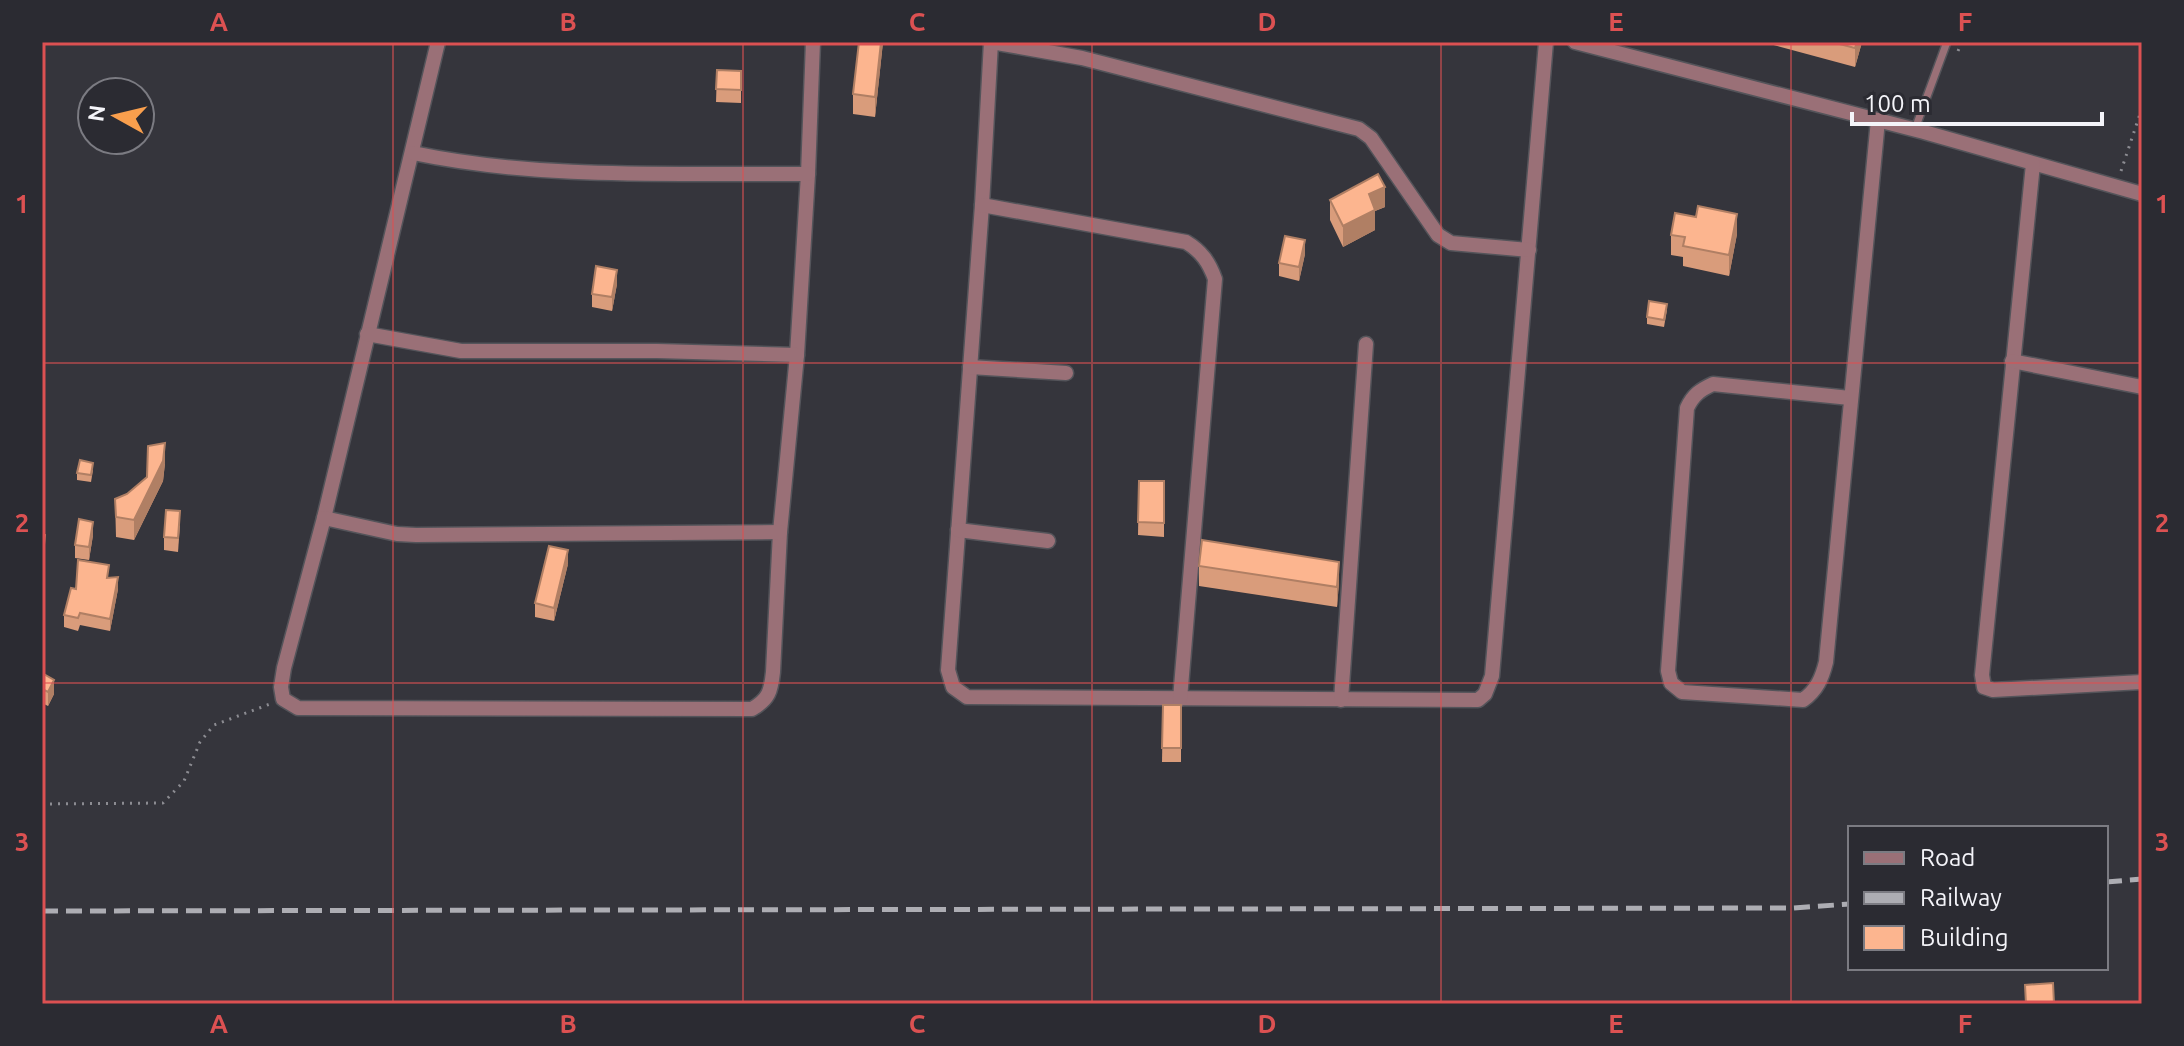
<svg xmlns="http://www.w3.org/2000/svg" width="2184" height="1046" viewBox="0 0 2184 1046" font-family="Ubuntu,sans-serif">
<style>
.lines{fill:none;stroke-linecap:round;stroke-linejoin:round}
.service-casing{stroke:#54545a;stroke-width:10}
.minor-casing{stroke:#54545a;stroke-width:17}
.path{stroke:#8c8c92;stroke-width:3;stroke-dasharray:2 6;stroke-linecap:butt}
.service{stroke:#9a7077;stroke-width:7}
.minor{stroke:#9a7077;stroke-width:14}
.rail{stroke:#adadb3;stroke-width:5;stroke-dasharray:16 8;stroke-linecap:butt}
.wall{fill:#d99c7b}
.shaded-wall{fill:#b07f64}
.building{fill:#fcb58f;stroke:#b07f64;stroke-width:2}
.grid{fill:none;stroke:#dc5152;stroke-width:2;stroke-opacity:0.55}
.neatline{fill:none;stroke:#dc5152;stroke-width:3}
.grid-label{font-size:26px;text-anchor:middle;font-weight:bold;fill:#dc5152}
</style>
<rect width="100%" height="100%" fill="#35353c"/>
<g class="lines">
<defs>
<polyline id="service" points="1915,129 1947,42"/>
<g id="minor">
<path d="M438,42L324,518L284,668L281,687L283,699L298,708L752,709C769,699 771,691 773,672L780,532L797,355L808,174L813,42"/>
<polyline points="991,42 982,205 948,670 953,687 967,697 1478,700 1485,694 1492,676 1546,42"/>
<polyline points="991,42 1082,58 1359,129 1371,138 1438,235 1451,243 1529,250"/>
<polyline points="1575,42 1924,132 2142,194"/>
<path d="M413,153C542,180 677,173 808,174"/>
<polyline points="2033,164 1982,675 1984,687 1993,690 2142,682"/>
<path d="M982,205L1186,242C1201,251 1209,262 1215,279L1180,699"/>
<polyline points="367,334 461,351 657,351 797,355"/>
<polyline points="2012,361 2142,387"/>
<polyline points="970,367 1066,373"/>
<path d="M1850,398L1713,384C1700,390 1693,395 1687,408L1668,671L1671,683L1682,692L1803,700C1817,690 1822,678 1826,662L1878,120"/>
<polyline points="324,518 397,534 416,535 780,532"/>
<polyline points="958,530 1048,541"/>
<polyline points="1341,700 1366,344"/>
</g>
</defs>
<use href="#service" class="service-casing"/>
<use href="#minor" class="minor-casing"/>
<g class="path">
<polyline points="1958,51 1962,42"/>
<polyline points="2121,171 2142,108"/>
<polyline points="42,804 163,803 184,781 200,742 214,725 270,704"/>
</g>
<use href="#service" class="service"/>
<use href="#minor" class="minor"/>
<g class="rail">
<polyline points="2106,882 2142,879"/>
<polyline points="42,911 1793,908 1850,904"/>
</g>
</g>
<g class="wall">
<polygon points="859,42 883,42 875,117 853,114 853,94"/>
<polygon points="1770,42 1862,42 1855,67 1770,44"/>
<polygon points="717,70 741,71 741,103 716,102"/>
<polygon points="1330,200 1385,207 1375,211 1375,230 1343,247 1330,220"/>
<polygon points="1737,234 1729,276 1683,266 1683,257 1671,255 1671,235"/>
<polygon points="1305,254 1299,281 1279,276 1279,263"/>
<polygon points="617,284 612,311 592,307 592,294"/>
<polygon points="1667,310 1664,327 1647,324 1647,317"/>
<polygon points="165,463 163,481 134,540 116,537 115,499 127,494"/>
<polygon points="93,470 91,482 77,480 77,473"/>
<polygon points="1139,481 1164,481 1164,537 1138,535"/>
<polygon points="180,525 178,552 164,550 164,537"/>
<polygon points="93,535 89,560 75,558 75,545"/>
<polygon points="568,564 554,621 535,617 535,603"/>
<polygon points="1199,566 1339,582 1337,607 1199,586"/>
<polygon points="109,578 118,589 110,631 80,625 78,631 64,627 64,615 76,589"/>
<polygon points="42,673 54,694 48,706 42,703"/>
<polygon points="1163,705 1181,705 1181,762 1162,762"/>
</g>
<g class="shaded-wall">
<polygon points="881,42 883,42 875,117 875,97"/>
<polygon points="1857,42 1862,42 1855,67 1855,48"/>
<polygon points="1385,187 1385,207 1375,211 1375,230 1343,247 1343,226 1369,194"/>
<polygon points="1737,214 1737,234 1729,276 1729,255"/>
<polygon points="1305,240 1305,254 1299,281 1299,267"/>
<polygon points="617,270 617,284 612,311 612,297"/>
<polygon points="165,443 165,463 163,481 134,540 134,520"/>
<polygon points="93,522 93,535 89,560 89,547"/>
<polygon points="45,535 45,553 42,582 42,564"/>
<polygon points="568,550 568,564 554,621 554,608"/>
<polygon points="1339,562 1339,582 1337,607 1337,587"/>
<polygon points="118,577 118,589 110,631 110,619"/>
<polygon points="54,680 54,694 48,706 48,692"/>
</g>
<g class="building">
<polygon points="859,42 881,42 875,97 853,94"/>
<polygon points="1832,42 1857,42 1855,48"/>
<polygon points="717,70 741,71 741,90 716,89"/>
<polygon points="1378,174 1385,187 1369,194 1375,210 1343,226 1330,200"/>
<polygon points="1698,206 1737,214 1729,255 1683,246 1685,237 1671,235 1675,213 1696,217"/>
<polygon points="1285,236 1305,240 1299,267 1279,263"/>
<polygon points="596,266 617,270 612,297 592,294"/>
<polygon points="1649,301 1667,304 1664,320 1647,317"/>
<polygon points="165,443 163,461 134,520 116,517 115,499 127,494 147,477 148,446"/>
<polygon points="80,460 93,463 91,475 77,473"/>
<polygon points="1139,481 1164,481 1164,523 1138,522"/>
<polygon points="166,510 180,511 178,538 164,537"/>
<polygon points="79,519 93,522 89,547 75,545"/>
<polygon points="42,534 45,535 42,564"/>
<polygon points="1202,540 1339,562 1337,587 1199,566"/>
<polygon points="549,546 568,550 554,608 535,603"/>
<polygon points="78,560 109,565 107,578 118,577 110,619 80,613 78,618 64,615 71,588 76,589"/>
<polygon points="42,673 54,680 48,692 42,689"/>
<polygon points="1163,705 1181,705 1181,748 1162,748"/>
<polygon points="2053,983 2054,1004 2026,1004 2025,985"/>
</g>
<path class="grid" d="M393,42V1004M743,42V1004M1092,42V1004M1441,42V1004M1791,42V1004M42,363H2142M42,683H2142"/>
<rect width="2184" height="1046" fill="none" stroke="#2b2b32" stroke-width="88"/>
<rect x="1848" y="826" width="260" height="144" fill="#2b2b32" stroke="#7b7b82" stroke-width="2"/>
<rect x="1864" y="852" width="40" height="12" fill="#9a7077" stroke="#7b7b82" stroke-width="2"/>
<text x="1920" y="866" font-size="24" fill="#f4f4f9">Road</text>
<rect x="1864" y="892" width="40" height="12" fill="#adadb3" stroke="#7b7b82" stroke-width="2"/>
<text x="1920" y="906" font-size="24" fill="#f4f4f9">Railway</text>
<rect x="1864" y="926" width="40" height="24" fill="#fcb58f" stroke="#7b7b82" stroke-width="2"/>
<text x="1920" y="946" font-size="24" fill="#f4f4f9">Building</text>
<g transform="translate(116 116) rotate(278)"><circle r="38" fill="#2b2b32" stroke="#7b7b82" stroke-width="2"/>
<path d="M0-6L14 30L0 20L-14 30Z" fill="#f99f4d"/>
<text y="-12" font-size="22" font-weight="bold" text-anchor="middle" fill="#f4f4f9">N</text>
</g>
<path d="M1852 112v12h250v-12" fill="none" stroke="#f4f4f9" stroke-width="4"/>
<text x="1864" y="112" font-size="24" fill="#f4f4f9" stroke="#2b2b32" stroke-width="6" paint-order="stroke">100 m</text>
<rect x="44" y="44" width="2096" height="958" class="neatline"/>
<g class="grid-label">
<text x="219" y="31">A</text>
<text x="568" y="31">B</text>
<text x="917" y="31">C</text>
<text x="1267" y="31">D</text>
<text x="1616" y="31">E</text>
<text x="1965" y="31">F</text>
<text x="22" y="213">1</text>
<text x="2162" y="213">1</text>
<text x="22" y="532">2</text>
<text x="2162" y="532">2</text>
<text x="22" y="851">3</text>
<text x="2162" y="851">3</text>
<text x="219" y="1033">A</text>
<text x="568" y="1033">B</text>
<text x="917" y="1033">C</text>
<text x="1267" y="1033">D</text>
<text x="1616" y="1033">E</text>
<text x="1965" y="1033">F</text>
</g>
</svg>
